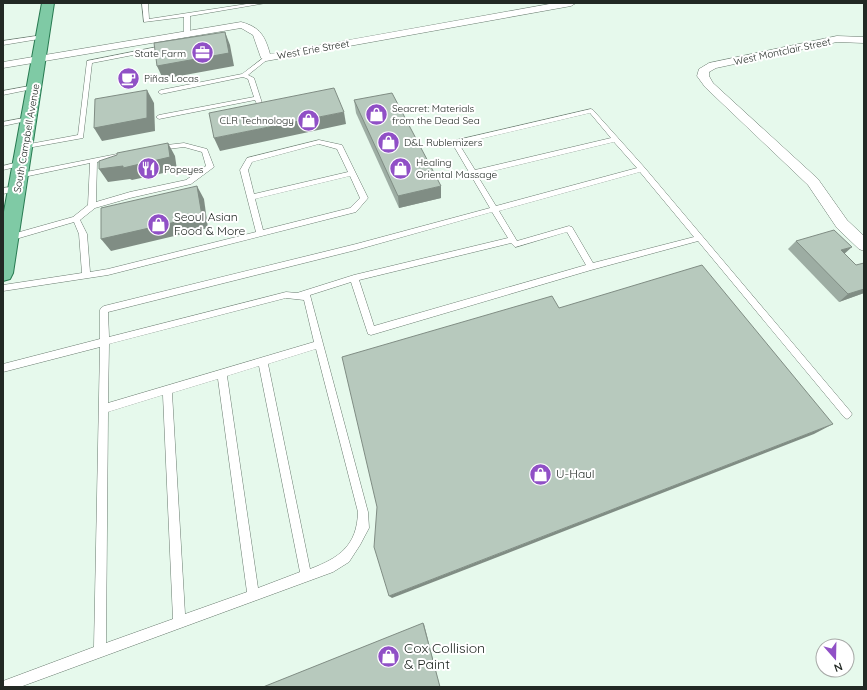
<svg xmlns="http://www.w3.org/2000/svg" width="867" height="690" viewBox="0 0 867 690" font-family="Quicksand,sans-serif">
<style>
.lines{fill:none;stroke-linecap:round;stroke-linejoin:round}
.lane-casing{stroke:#6a7c70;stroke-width:1}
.street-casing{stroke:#6a7c70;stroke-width:1}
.primary-casing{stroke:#277a51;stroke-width:2}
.lane{fill:#fff;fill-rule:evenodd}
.street{fill:#fff;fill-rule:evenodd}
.primary{fill:#7fcaa5;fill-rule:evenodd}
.wall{fill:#9dada3}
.shaded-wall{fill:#808d84}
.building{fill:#b7c9bd;stroke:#808d84}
.labels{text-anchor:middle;stroke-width:4;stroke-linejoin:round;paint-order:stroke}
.far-street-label{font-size:10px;fill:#222924;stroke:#fff}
.far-poi-label{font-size:10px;fill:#222924;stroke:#fff;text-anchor:start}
.poi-label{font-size:12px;fill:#222924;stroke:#fff;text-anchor:start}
.near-poi-label{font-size:14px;fill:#222924;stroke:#fff;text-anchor:start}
</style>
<rect width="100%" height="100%" fill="#e6f9ec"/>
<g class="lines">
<defs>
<g id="lane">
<polygon points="142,3 148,3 149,19 253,3 266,3 190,16 190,34 187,36 184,34 184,17 144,22"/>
<polygon points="43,35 45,36 45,38 3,45 3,41"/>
<polygon points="167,45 170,47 169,48 92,63 83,138 22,149 21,147 24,145 78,135 87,61"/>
<polygon points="266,56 269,58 268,59 248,75 254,78 262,103 261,104 257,104 255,100 159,119 156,117 159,115 254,97 248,79 243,77 161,94 158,92 161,90 242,74"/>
<polygon points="35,85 38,87 37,88 3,95 3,91"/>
<path d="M591,109L593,110L644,167L850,411L852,414L850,417L847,419L844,417L698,241L591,270L371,335L368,334L367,331L351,282L310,295L368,512L369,528L360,545L349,562L333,572L20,687H3V681L94,647L100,347L3,372V364L100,339V310L101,308L104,306L356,244L490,208L452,143L453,141ZM590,113L611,138L475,170L459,144ZM614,142L637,168L496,206L477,175ZM640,172L694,237L593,263L572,227L569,226L517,241L499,211ZM492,212L508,238L354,275L297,293L286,292L109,337L108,312L356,250ZM567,232L586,265L374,326L359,280L511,243L515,247ZM286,298L304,300L314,342L108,403L109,344ZM316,349L358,512C357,546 339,558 310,569L268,364ZM259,366L300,572L258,588L227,376ZM218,379L247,592L185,614L172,393ZM163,395L173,619L106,643L108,412Z"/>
<polygon points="29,117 32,119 31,120 3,126 3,122"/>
<path d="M319,140L342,145L343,147L368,198L356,212L108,275L3,291V285L82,273L79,234L74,222L9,241L5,238L9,235L73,217L88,205L90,163L19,178H16V174L122,153V157L97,162L96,202L130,192L186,180L206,166L202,152L184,147L160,150H158V146L184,143L207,149L214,167L191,184L130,198L95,208L80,220L87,234L90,272L108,269L256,232L240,170L247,158ZM319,144L337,149L348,172L254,194L248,170L252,162ZM350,176L360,198L350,208L263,230L255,199Z"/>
<polygon points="22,161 24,161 24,165 3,170 3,166"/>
<polygon points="18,186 21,186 21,190 3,194 3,188"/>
</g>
<g id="street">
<path d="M555,3H576L571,6L266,61L261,58L253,35L241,28L3,68V62L241,22C260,27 265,36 270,54Z"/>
<polygon points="837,36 864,37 864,43 837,42 716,68 709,72 709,76 713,83 818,179 847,220 864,236 864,251 859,249 837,228 808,185 705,87 697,76 699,69 709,63"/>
</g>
<polygon id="primary" points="42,3 54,3 13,273 10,279 3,281 3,217"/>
</defs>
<use href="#lane" class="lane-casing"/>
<use href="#street" class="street-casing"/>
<use href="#primary" class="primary-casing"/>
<use href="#lane" class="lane"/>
<use href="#street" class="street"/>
<use href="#primary" class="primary"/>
</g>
<g class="wall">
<polygon points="354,100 441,198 399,208 356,113"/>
<polygon points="796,241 845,254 856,265 864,293 839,302 788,249"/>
</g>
<g class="shaded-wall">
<polygon points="225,32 230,45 234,66 163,79 157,66"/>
<polygon points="147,90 154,103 155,131 102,141 94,128"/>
<polygon points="344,112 346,124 220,151 214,138"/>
<polygon points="168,143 175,156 177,170 132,180 130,179 108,182 99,169"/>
<polygon points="197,186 204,199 208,228 111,251 101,239"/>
<polygon points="441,186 441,198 399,208 398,196"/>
<polygon points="852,247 843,255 841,250"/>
<polygon points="864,289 864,293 839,302 848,294"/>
<polygon points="833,424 814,434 392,598 389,596"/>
<polygon points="423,623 424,624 440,687"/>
</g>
<g class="building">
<polygon points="225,32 229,53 157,66 154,43"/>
<polygon points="334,88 344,112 214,138 209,113"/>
<polygon points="147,90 147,118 94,128 95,99"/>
<polygon points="392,93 441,186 398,196 354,100"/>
<polygon points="168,143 170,157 123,168 123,166 99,169 99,161 117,155 117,153"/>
<polygon points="197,186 202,216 101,239 101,208"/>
<polygon points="834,230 852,247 841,250 856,265 864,263 864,289 848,294 796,241"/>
<polygon points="702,265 833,424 389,596 374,547 377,507 342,357 552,296 559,308"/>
<polygon points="423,623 440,687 263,687"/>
</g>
<defs>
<symbol id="office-disc" viewBox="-11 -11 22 22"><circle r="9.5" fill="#9050c6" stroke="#fff"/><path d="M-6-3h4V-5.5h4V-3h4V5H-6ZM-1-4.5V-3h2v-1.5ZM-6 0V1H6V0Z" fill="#fff"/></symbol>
<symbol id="cafe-disc" viewBox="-11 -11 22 22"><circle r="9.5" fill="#9050c6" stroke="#fff"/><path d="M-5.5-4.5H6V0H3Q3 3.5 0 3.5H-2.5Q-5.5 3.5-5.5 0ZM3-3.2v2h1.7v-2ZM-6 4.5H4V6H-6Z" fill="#fff"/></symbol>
<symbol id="shop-disc" viewBox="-11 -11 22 22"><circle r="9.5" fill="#9050c6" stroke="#fff"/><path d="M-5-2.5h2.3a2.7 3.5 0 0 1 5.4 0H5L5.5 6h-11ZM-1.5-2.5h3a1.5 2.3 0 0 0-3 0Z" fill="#fff"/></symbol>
<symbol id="restaurant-disc" viewBox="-11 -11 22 22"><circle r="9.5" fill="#9050c6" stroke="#fff"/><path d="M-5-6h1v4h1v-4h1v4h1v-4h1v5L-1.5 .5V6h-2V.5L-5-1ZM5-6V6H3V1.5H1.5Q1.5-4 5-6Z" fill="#fff"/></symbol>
</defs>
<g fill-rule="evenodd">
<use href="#office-disc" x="190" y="40" width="25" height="25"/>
<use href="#cafe-disc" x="116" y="66" width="25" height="25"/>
<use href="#shop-disc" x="364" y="102" width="25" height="25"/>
<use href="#shop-disc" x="296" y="108" width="25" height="25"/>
<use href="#shop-disc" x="376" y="130" width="25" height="25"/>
<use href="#shop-disc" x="388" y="156" width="25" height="25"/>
<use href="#restaurant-disc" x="136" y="156" width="25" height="25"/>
<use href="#shop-disc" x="146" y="212" width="25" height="25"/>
<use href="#shop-disc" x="528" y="462" width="25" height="25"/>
<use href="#shop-disc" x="376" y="644" width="25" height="25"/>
</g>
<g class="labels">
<g class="far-street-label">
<text transform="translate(313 49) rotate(-10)" y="4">West Erie Street</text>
<text transform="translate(782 51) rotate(-12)" y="4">West Montclair Street</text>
<text transform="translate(26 138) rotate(-80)" y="4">South Campbell Avenue</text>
</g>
<g class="far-poi-label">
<text x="186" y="57" text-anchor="end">State Farm</text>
<text x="144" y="82">Piñas Locas</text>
<text x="392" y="112">Seacret: Materials<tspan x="392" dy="12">from the Dead Sea</tspan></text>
<text x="294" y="124" text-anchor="end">CLR Technology</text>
<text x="404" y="146">D&amp;L Rublemizers</text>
<text x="416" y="166">Healing<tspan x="416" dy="12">Oriental Massage</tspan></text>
<text x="164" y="173">Popeyes</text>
</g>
<g class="poi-label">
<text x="174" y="221">Seoul Asian<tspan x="174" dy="14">Food &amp; More</tspan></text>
<text x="556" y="478">U-Haul</text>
</g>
<g class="near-poi-label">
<text x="404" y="653">Cox Collision<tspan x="404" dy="16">&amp; Paint</tspan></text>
</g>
</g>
<rect width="867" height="690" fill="none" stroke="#222924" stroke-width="8"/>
<g transform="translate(835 658) rotate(160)"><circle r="19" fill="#ffffff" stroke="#a7a9a7"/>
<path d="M0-3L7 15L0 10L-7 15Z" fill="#9050c6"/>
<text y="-6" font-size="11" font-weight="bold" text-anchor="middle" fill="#222924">N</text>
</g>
</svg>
